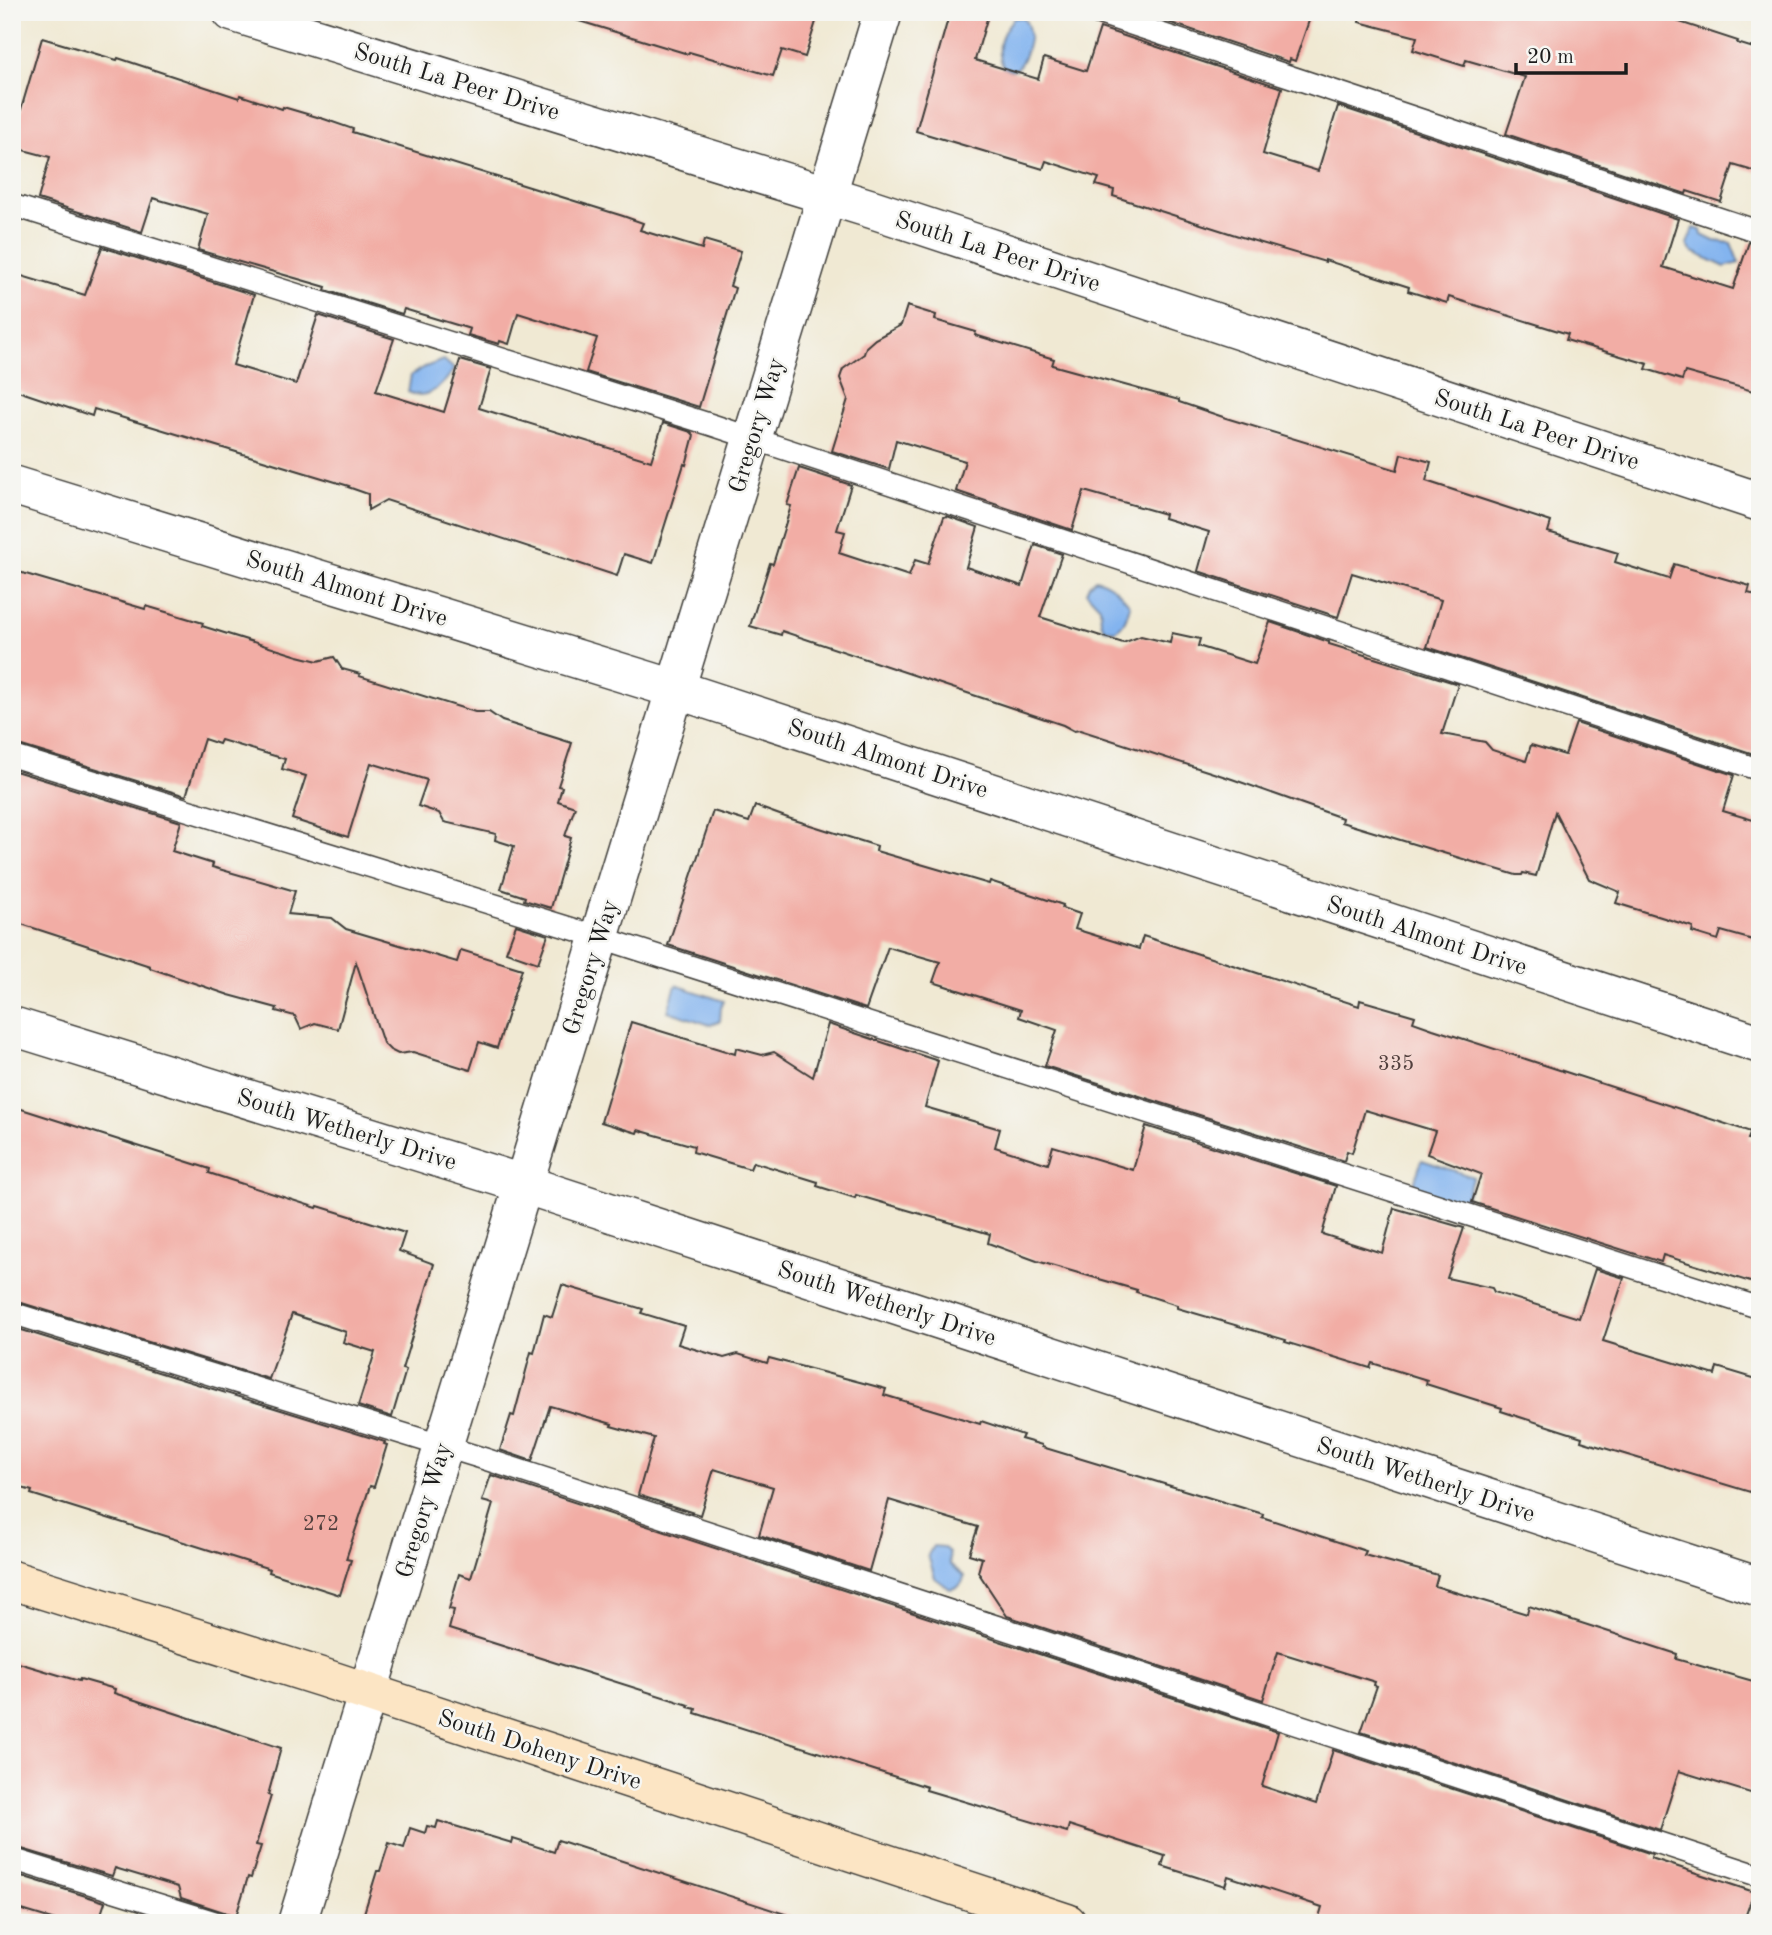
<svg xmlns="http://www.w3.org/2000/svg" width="1772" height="1935" viewBox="0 0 1772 1935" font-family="'Old Standard TT',serif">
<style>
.water{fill:#83b4ef;stroke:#506886;stroke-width:2}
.building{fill:#f2ada5}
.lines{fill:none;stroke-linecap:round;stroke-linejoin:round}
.lane-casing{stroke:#3c3b37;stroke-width:24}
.street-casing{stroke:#3c3b37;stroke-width:41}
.secondary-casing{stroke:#3c3b37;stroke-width:41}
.lane{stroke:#fff;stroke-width:21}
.street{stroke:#fff;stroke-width:38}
.secondary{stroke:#fce5c4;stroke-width:38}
.labels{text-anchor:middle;stroke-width:5;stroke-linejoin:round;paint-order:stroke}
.number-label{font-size:21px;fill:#52403e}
.street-label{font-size:24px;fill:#1c1c1c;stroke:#f6f6f2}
</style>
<rect width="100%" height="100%" fill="#f6f6f2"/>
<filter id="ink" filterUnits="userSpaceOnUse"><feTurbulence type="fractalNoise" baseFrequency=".0143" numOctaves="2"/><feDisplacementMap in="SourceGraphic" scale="14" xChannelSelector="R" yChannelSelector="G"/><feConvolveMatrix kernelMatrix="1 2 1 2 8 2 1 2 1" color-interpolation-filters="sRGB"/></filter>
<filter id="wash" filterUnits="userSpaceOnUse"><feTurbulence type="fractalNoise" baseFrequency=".00686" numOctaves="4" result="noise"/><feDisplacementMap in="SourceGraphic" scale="28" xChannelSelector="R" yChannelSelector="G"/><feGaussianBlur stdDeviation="1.57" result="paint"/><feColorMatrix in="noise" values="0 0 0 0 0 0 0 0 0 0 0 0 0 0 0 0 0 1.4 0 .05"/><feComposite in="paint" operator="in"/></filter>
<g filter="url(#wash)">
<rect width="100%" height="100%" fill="#f0e9d3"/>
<g class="water">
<path d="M1022,17C1036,30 1027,55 1017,69L1010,70L1003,67C996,48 1000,33 1014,18Z"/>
<polygon points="1694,228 1701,230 1702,235 1714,241 1731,243 1739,263 1725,267 1691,251 1687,244"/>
<path d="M444,360L454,369C444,385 427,402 408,392L411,375L425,367Z"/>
<path d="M1095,579C1110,582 1121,593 1130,605C1127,616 1125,626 1114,631L1104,628L1101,622L1100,607L1086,592L1089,585Z"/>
<polygon points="676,985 724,1001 721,1008 720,1021 710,1025 668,1011"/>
<polygon points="1422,1160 1473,1177 1463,1205 1412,1188"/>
<path d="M933,1546L943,1547L949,1552L950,1564L964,1576C963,1585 959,1587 950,1589L935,1578L928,1555Z"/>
</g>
<g id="blocks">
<g class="building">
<polygon points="578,12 819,12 805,57 782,50 773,76 689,52 688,54 576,20"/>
<polygon points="950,12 989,12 975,60 1038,79 1044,58 1086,71 1100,28 1282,88 1263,154 1318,171 1338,106 1678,219 1663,267 1733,289 1749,242 1760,245 1760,393 1685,372 1682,380 1646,369 1648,364 1566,340 1568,334 1449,297 1447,303 1408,291 1409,287 1325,260 1325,262 1248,239 1113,196 1114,190 1096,185 1099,178 1046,161 1043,169 916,131"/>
<polygon points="1138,12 1312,12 1295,61 1290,59 1289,62"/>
<polygon points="1361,12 1649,12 1738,41 1737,43 1760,50 1760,173 1733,165 1721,202 1687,191 1686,194 1506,134 1525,77 1466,60 1464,66 1413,50 1417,37 1359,22"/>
<polygon points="42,38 117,60 118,58 239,98 240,95 282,109 283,107 324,119 353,129 352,132 623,216 643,223 640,230 702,249 704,240 741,251 730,286 735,288 699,407 586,372 597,338 518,313 509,344 500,341 499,344 468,335 470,329 404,309 402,314 325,290 326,287 198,250 208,214 153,198 142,232 38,199 50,157 12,147 12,140"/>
<polygon points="102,247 254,295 233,365 296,384 318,315 394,339 376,391 444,412 460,360 491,369 479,408 651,461 663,423 691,432 694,435 686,465 684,464 653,563 624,554 617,576 386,500 368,510 368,494 348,487 349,486 94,409 92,416 12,389 12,273 85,295"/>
<polygon points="907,306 936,315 935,320 976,332 975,335 1054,359 1052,365 1179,400 1179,402 1226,418 1397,470 1401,454 1431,462 1426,481 1551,522 1548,532 1618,553 1615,562 1669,579 1674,564 1750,586 1748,593 1760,596 1760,756 1427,647 1441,600 1352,573 1338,617 1198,571 1209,532 1164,518 1165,514 1084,491 1072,530 956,491 965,461 896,440 889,469 832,451 848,399 840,378 843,369 864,354 866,347 875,339 901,325"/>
<polygon points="799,468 851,485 837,530 845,532 839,553 909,576 915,560 928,564 944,517 947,516 978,527 966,567 1022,586 1035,545 1062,554 1040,617 1123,643 1141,636 1170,643 1172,633 1200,639 1198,646 1255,664 1270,622 1329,642 1329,644 1458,684 1442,734 1485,742 1492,750 1526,761 1531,745 1565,755 1576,723 1734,775 1723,811 1760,822 1760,942 1721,931 1718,940 1692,932 1693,927 1616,903 1620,892 1589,879 1555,812 1536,876 1523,873 1522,875 1516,875 1341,822 1342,818 1232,779 1080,730 1074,731 1063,725 782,631 781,635 750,626 770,563 773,564 791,506 787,505"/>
<polygon points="12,570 145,609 146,606 203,623 202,626 298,656 318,661 334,657 342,669 360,674 359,676 475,712 489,712 502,721 572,743 558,786 562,787 558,801 575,807 565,836 571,838 551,908 524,900 525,897 501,889 514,846 495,840 496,834 444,822 439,813 418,806 427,780 371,763 348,837 292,819 306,776 282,769 285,759 221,740 219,744 204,739 186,796 12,743"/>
<polygon points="12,770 181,822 172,851 213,864 212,867 295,891 288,914 332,918 346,929 457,962 461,950 522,969 497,1048 479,1042 470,1070 413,1052 398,1054 390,1050 383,1043 356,962 338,1029 315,1023 301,1029 295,1016 276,1011 277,1008 229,995 150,968 150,966 12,921"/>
<polygon points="755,806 788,818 877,846 876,851 989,884 990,881 1063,905 1062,908 1080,914 1075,929 1139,949 1143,936 1359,1006 1360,1000 1415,1016 1413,1022 1433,1029 1751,1132 1748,1139 1760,1142 1760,1285 1663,1255 1661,1262 1472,1202 1481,1174 1427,1154 1435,1131 1365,1110 1352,1153 1347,1151 1344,1161 1045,1066 1057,1030 1019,1017 1021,1010 933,982 940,962 888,947 866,1009 668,945 713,811 749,822"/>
<polygon points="516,925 548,935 538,963 506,952"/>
<polygon points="631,1022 735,1054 736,1048 762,1055 774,1052 813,1077 828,1024 938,1061 925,1107 1000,1129 995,1147 1048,1164 1053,1146 1133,1170 1146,1126 1336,1186 1322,1234 1382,1253 1394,1208 1464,1228 1447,1278 1492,1288 1494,1292 1579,1318 1595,1269 1624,1278 1603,1341 1715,1375 1717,1367 1760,1380 1760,1495 1581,1441 1582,1437 1501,1411 1502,1408 1426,1384 1427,1380 1372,1363 1370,1368 1285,1342 1286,1340 1177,1308 1177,1305 1136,1292 1137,1290 1037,1261 988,1243 990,1234 856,1195 855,1198 817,1186 818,1182 753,1162 750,1169 693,1152 694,1146 638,1130 637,1133 601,1122"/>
<polygon points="12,1106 210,1169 209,1173 317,1208 318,1206 405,1233 399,1251 434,1264 402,1369 406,1370 392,1417 358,1406 375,1352 343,1342 346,1332 292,1314 269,1379 12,1300"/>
<polygon points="562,1285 643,1309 641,1313 684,1326 678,1344 724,1358 738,1354 767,1363 769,1358 886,1389 884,1395 980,1424 981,1421 1023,1435 1021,1439 1042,1445 1042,1447 1263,1514 1262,1517 1366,1551 1364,1555 1438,1575 1435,1586 1527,1614 1529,1606 1677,1654 1676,1659 1760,1683 1760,1796 1679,1771 1660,1830 1361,1732 1377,1686 1374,1685 1375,1682 1278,1652 1263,1700 1007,1616 978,1572 982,1558 969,1554 978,1527 889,1500 869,1571 759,1535 773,1487 714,1469 700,1515 638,1495 654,1438 611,1426 612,1424 550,1406 532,1461 500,1450 511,1415 514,1416 531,1352 534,1353 544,1314 552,1317"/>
<polygon points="12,1327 385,1442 384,1444 387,1445 374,1487 370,1486 346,1559 351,1560 340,1595 269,1572 270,1569 31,1494 32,1491 12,1485"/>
<polygon points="491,1475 1278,1732 1262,1786 1316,1804 1333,1750 1652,1854 1651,1858 1754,1892 1743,1923 1338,1923 1319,1917 1322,1907 1228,1876 1225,1886 1162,1866 1165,1856 1069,1825 1067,1832 926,1790 927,1787 695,1713 696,1709 688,1707 689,1705 449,1629 454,1610 449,1609 459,1574 471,1578 493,1504 482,1501"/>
<polygon points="12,1661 79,1681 80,1679 115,1689 114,1693 281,1748 268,1795 271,1796 256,1845 261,1846 251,1878 248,1877 236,1916 181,1898 178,1887 115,1868 112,1876 12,1846"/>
<polygon points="438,1821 512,1843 513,1839 554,1852 558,1840 791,1916 790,1923 361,1923 377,1871 380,1871 389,1843 404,1848 410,1828 425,1833 427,1826 436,1828"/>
<polygon points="12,1873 105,1902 98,1923 65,1923 12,1907"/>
</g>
</g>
</g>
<g filter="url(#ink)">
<use href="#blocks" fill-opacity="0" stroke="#3c3b37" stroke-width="2"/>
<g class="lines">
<defs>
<g id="lane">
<polyline points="1095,12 1760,232"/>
<polyline points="12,205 712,425 1760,770"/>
<polyline points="12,756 599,937 1760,1308"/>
<polyline points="12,1313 485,1459 1760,1876"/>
<polyline points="12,1859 218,1923"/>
</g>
<g id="street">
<polyline points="232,12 872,209 1760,502"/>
<polyline points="12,485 675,689 1760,1044"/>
<polyline points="12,1026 523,1184 1760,1587"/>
<polyline points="297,1923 883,12"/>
</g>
<polyline id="secondary" points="12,1580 324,1678 1067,1923"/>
</defs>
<use href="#lane" class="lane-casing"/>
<use href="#street" class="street-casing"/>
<use href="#secondary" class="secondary-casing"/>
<use href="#lane" class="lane"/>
<use href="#street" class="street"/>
<use href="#secondary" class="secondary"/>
</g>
</g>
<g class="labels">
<g class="number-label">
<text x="1396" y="1070">335</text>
<text x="321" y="1530">272</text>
</g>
<g class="street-label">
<text transform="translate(457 81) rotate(17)" y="8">South La Peer Drive</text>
<text transform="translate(998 251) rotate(18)" y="8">South La Peer Drive</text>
<text transform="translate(756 425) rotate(-73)" y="8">Gregory Way</text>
<text transform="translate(1537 429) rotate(18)" y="8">South La Peer Drive</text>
<text transform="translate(347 588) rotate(17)" y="8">South Almont Drive</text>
<text transform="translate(888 758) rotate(18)" y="8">South Almont Drive</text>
<text transform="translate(1427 935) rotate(18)" y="8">South Almont Drive</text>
<text transform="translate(590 967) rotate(-73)" y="8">Gregory Way</text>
<text transform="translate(347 1129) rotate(17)" y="8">South Wetherly Drive</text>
<text transform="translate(887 1303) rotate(18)" y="8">South Wetherly Drive</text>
<text transform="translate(1426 1479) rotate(18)" y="8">South Wetherly Drive</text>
<text transform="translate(423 1510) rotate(-73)" y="8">Gregory Way</text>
<text transform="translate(540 1749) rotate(18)" y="8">South Doheny Drive</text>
</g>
</g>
<rect width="1772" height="1935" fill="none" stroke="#f6f6f2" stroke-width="42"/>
<path d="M1516 63v10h110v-10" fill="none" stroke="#1c1c1c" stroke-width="3.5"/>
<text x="1527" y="63" font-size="21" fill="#1c1c1c" stroke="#f6f6f2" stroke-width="5" paint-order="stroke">20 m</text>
</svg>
